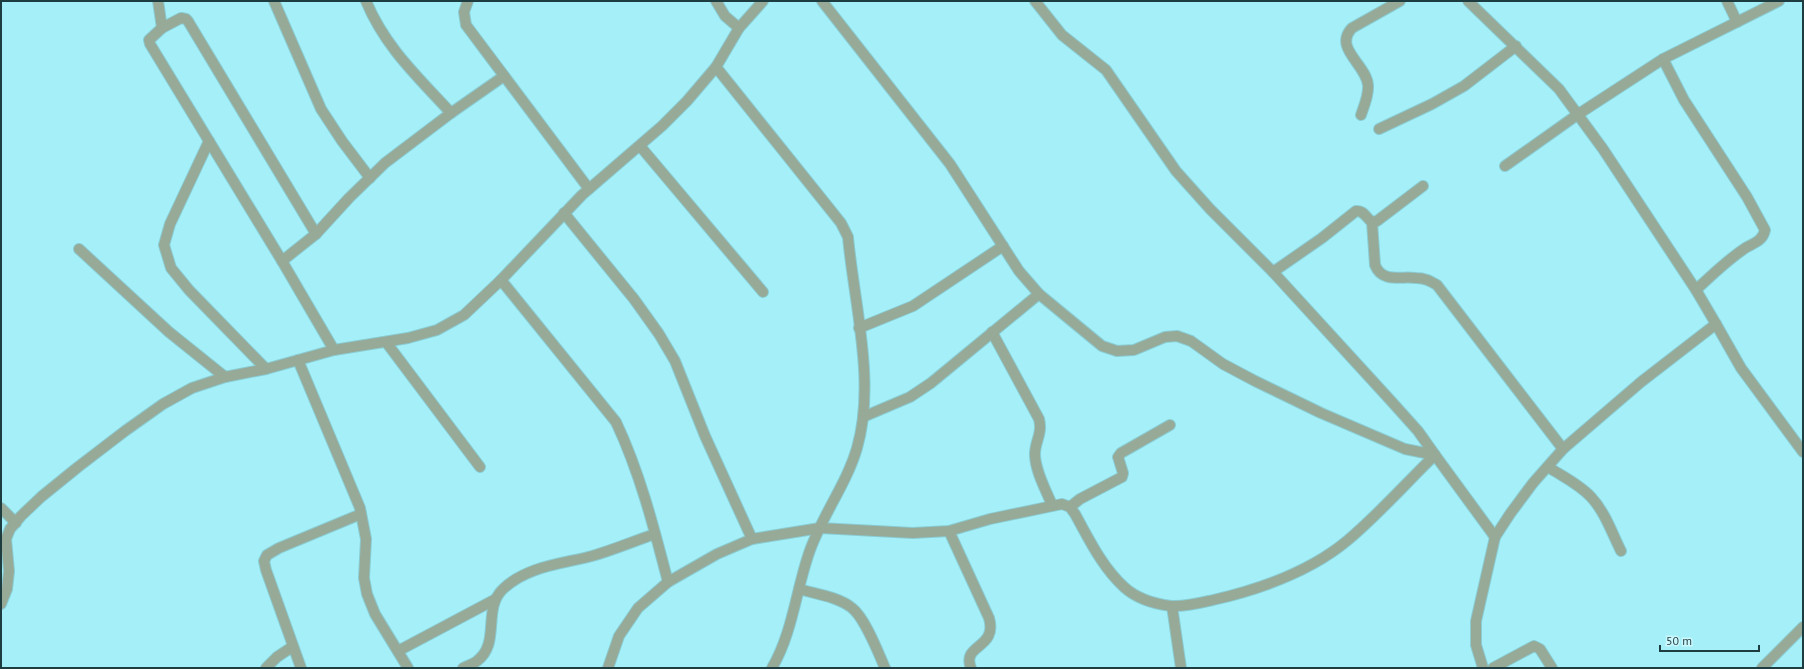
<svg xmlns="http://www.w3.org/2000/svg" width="1804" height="669" viewBox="0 0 1804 669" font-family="'PT Sans',sans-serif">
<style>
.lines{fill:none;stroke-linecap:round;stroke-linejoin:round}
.minor-casing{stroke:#8accd3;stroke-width:12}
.minor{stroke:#97a997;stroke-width:10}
</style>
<rect width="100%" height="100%" fill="#a5f0f8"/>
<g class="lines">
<defs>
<g id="minor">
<polyline points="158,1 162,28 149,40 150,44 282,261 334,350"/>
<polyline points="274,1 321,109 342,141 370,178"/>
<path d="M366,1C385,47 418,77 451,113"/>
<polyline points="468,1 464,12 466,25 589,189"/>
<polyline points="716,1 725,16 739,28"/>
<polyline points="822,1 950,164 1019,271 1039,294 1102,346 1117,351 1134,350 1165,337 1177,336 1191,341 1223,364 1255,381 1321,413 1405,449 1435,455 1418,431 1392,402 1273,272 1210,209 1176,171 1106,70 1062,35 1035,1"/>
<polyline points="1468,1 1559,89 1603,149 1696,290 1716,324"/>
<polyline points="1727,1 1737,22"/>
<polyline points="162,28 181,18 186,19 188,21 316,234"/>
<path d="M1663,59L1684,100L1747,197L1765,230C1763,240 1755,243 1747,247C1728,259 1712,275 1696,290"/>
<path d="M716,67L825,203L841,223L848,237C854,303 876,383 857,448C846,486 820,518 808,556C796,592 792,634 772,668"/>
<path d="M1361,115C1364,106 1369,95 1368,85C1366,64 1333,48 1352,28L1400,1"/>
<polyline points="1379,129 1432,104 1464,86 1516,46"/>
<polyline points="209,141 170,224 164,245 171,268 189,290 266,369"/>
<polyline points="640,146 763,292"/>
<polyline points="1505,166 1577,115 1663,59 1779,1"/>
<polyline points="564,213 634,299 659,334 675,361 705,436 752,539"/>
<path d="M1372,222L1375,265C1382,283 1401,276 1416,278C1425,278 1430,281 1437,285L1563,449"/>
<polyline points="79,249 169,332 225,377"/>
<polyline points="282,261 316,234 349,198 385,163 451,113 504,76"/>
<path d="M1273,272L1322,238L1356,211C1364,210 1366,218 1372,222L1377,221L1423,186"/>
<path d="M501,280L616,422C640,473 654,528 668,582"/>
<polyline points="859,328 913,306 1003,246"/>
<path d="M992,332L1039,419C1043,435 1034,442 1035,456C1036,473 1046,490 1052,505"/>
<polyline points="386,342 480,467"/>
<polyline points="298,360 360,508 366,539 364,578 367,594 375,614 408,668"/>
<polyline points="863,417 910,397 931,383 1039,294"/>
<path d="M1548,467C1562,476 1579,484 1591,497C1605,512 1612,533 1621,551"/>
<polyline points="1070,507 1080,499 1122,477 1123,473 1118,457 1121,453 1170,425"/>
<polyline points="1,508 16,523"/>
<path d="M949,531L989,618C998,649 961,644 971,668"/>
<path d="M799,589C816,594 839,597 852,608C865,618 878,652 885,668"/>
<polyline points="1,604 7,589 9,571 6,539 10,529 21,516 41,497 78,467 125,431 163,404 192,388 225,377 266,369 334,350 408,338 437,330 464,315 501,280 582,195 662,126 687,101 716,67 739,28 763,1"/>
<polyline points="1172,606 1181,668"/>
<polyline points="398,651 494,600"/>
<polyline points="266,668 277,657 292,647"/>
<polyline points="301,668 266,570 264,561 267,555 279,548 361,514"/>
<path d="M463,668C467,666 473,664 477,661C501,643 482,609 503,589C527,566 562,564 592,556C613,550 634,541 655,534"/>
<path d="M608,668L619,636L638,608L668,582L717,554L752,539L820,528L913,533L949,531L990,519L1062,504L1070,507L1075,514C1089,539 1102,567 1124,587C1136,598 1155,604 1171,606C1185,607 1200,603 1213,600C1261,589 1310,572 1348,540C1379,514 1406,483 1435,455L1495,537L1510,514L1533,483L1563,449L1641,382L1716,324L1741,368L1803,452"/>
<polyline points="1483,668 1476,645 1476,621 1495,537"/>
<polyline points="1493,668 1534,646 1540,649 1552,668"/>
<polyline points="1762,668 1803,627"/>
</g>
</defs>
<use href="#minor" class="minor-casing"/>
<use href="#minor" class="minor"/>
</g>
<rect width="1804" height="669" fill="none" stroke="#1e3d41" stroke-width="4"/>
<path d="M1660 645v6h99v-6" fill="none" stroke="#1e3d41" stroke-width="2"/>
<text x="1666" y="645" font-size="12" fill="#1e3d41" stroke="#ccf7fc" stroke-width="3" paint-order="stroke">50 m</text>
</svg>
